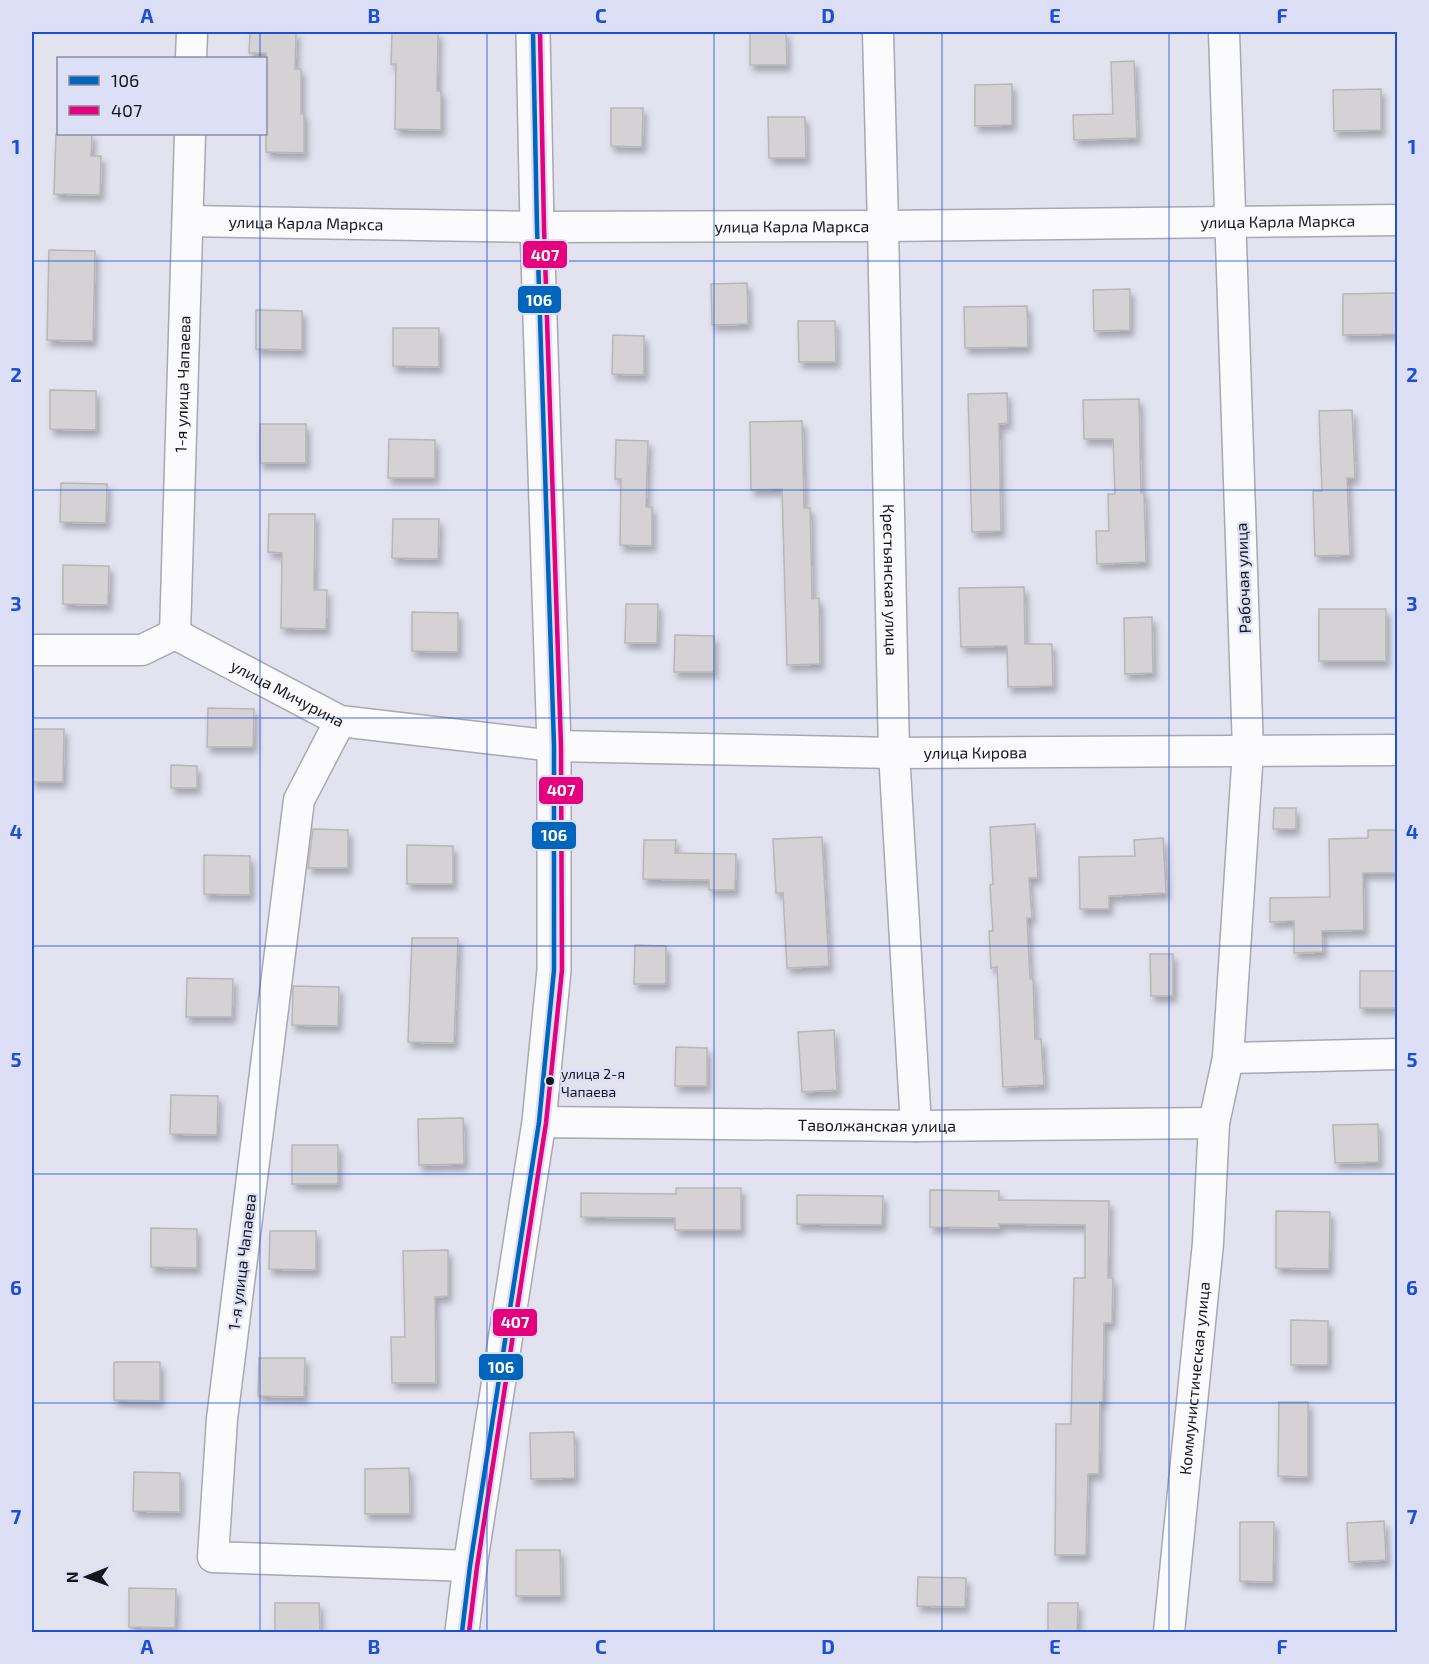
<svg xmlns="http://www.w3.org/2000/svg" width="1429" height="1664" viewBox="0 0 1429 1664" font-family="'Exo 2',sans-serif">
<style>
.building{fill:#d4d2d4;stroke:#b8b6b8;stroke-width:1.5;filter:url(#shadow)}
.lines{fill:none;stroke-linecap:round;stroke-linejoin:round}
.minor-casing{stroke:#a7a8b1;stroke-width:33}
.secondary-casing{stroke:#a7a8b1;stroke-width:36}
.minor{stroke:#fbfbfd;stroke-width:30}
.secondary{stroke:#fbfbfd;stroke-width:33}
.bus-1-casing{stroke:#dcdff5;stroke-width:9}
.bus-2-casing{stroke:#dcdff5;stroke-width:9}
.bus-1{stroke:#0065bd;stroke-width:4.5}
.bus-2{stroke:#e5007d;stroke-width:4.5}
.grid{fill:none;stroke:#1d4ed8;stroke-width:1.5;stroke-opacity:0.55}
.bus-dot{fill:#15151d;stroke:#dcdff5;stroke-width:2}
.labels{text-anchor:middle;stroke-width:4.5;stroke-linejoin:round;paint-order:stroke}
.bus-label{font-size:14px;fill:#15151d;stroke:#dcdff5;text-anchor:start}
.street-label{font-size:16px;fill:#15151d;stroke:#dcdff5}
.line-badge{stroke:#dcdff5;stroke-width:2}
.badge-label{font-size:16px;text-anchor:middle;font-weight:bold;fill:#fff}
.neatline{fill:none;stroke:#1d4ed8;stroke-width:2}
.grid-label{font-size:20px;text-anchor:middle;font-weight:bold;fill:#1d4ed8}
</style>
<defs>
<filter id="shadow"><feDropShadow dx="3.5" dy="6" stdDeviation="3" flood-color="#0004"/></filter>
</defs>
<rect width="100%" height="100%" fill="#e2e3ef"/>
<g class="building">
<polygon points="250,32 296,32 295,69 301,69 301,114 304,114 304,153 266,152 266,53 249,53"/>
<polygon points="392,32 438,32 437,91 441,91 441,130 395,129 396,64 391,64"/>
<polygon points="750,32 786,32 787,65 750,65"/>
<polygon points="1134,61 1137,138 1074,140 1073,115 1113,114 1111,62"/>
<polygon points="1012,84 1012,125 975,126 975,85"/>
<polygon points="1381,89 1381,130 1334,131 1333,90"/>
<polygon points="611,108 643,108 642,147 611,146"/>
<polygon points="768,117 805,117 806,158 769,158"/>
<polygon points="56,134 92,134 91,156 101,156 100,195 54,194"/>
<polygon points="49,250 95,251 93,341 47,340"/>
<polygon points="747,283 748,324 712,325 711,284"/>
<polygon points="1130,289 1130,330 1094,331 1093,290"/>
<polygon points="1397,293 1398,334 1343,335 1343,294"/>
<polygon points="1027,306 1028,347 965,348 964,307"/>
<polygon points="256,310 302,311 302,350 256,349"/>
<polygon points="798,321 835,321 836,362 799,362"/>
<polygon points="393,328 439,328 439,367 393,366"/>
<polygon points="613,335 644,336 644,375 612,374"/>
<polygon points="50,390 96,391 96,430 50,429"/>
<polygon points="1007,393 1008,423 999,424 1001,531 972,532 968,394"/>
<polygon points="1139,399 1141,493 1144,493 1146,562 1097,564 1096,531 1109,531 1108,494 1115,494 1113,439 1084,439 1083,400"/>
<polygon points="1352,410 1355,478 1347,478 1350,555 1315,556 1313,491 1322,491 1319,411"/>
<polygon points="802,421 804,508 810,508 812,599 819,598 820,664 787,665 782,489 751,490 750,422"/>
<rect x="260" y="424" width="46" height="39"/>
<polygon points="389,439 435,440 435,478 388,478"/>
<polygon points="616,440 648,441 646,507 652,507 652,546 620,545 621,479 615,479"/>
<polygon points="61,483 107,484 106,523 60,522"/>
<polygon points="269,514 315,514 314,590 327,590 326,629 281,628 282,553 268,552"/>
<polygon points="393,519 439,519 438,559 392,558"/>
<polygon points="63,565 109,566 108,605 63,604"/>
<polygon points="1024,587 1025,644 1052,644 1053,686 1008,687 1007,646 961,647 959,588"/>
<polygon points="626,604 658,604 657,643 625,643"/>
<rect x="1319" y="609" width="67" height="52"/>
<polygon points="412,612 458,613 458,652 412,651"/>
<polygon points="1152,617 1153,673 1125,674 1124,618"/>
<polygon points="675,635 714,636 714,672 674,672"/>
<polygon points="208,708 254,709 253,747 207,747"/>
<polygon points="32,729 64,729 63,782 32,782"/>
<polygon points="171,765 197,766 197,788 171,788"/>
<polygon points="1274,808 1296,808 1296,829 1273,829"/>
<polygon points="1035,824 1038,878 1029,878 1032,918 1027,918 1030,979 1033,979 1035,1039 1041,1039 1044,1085 1003,1087 997,967 991,968 989,931 993,931 990,885 993,884 990,827"/>
<polygon points="313,829 348,830 348,868 308,868"/>
<polygon points="1368,830 1398,830 1398,873 1363,873 1364,930 1322,931 1323,952 1294,953 1294,921 1270,922 1270,898 1330,897 1329,839 1368,838"/>
<polygon points="822,837 829,966 787,968 783,893 776,893 773,839"/>
<polygon points="1163,838 1166,893 1109,896 1109,909 1080,909 1079,857 1135,856 1134,840"/>
<polygon points="644,840 676,840 675,853 736,854 735,890 709,890 709,880 643,879"/>
<polygon points="407,845 453,846 453,884 407,884"/>
<polygon points="204,855 250,856 250,895 204,894"/>
<polygon points="412,938 458,938 454,1043 408,1042"/>
<polygon points="635,945 666,946 666,984 634,984"/>
<polygon points="1150,954 1173,954 1173,996 1151,996"/>
<rect x="1360" y="971" width="38" height="37"/>
<polygon points="187,978 233,979 232,1017 186,1017"/>
<polygon points="293,986 339,987 338,1026 292,1025"/>
<polygon points="834,1030 837,1090 802,1092 798,1032"/>
<polygon points="676,1047 707,1048 707,1086 675,1086"/>
<polygon points="171,1095 218,1096 217,1135 170,1134"/>
<polygon points="463,1118 464,1164 419,1165 418,1119"/>
<polygon points="1378,1124 1379,1162 1335,1163 1333,1125"/>
<rect x="292" y="1145" width="46" height="39"/>
<polygon points="676,1188 741,1188 741,1230 675,1230 675,1218 581,1217 581,1193 676,1194"/>
<polygon points="930,1190 999,1191 999,1200 1109,1201 1108,1278 1113,1278 1112,1323 1104,1323 1103,1402 1100,1402 1099,1474 1088,1474 1086,1555 1055,1555 1056,1424 1071,1424 1074,1278 1085,1278 1085,1225 999,1224 999,1228 930,1227"/>
<polygon points="797,1195 883,1196 882,1225 797,1224"/>
<polygon points="1276,1211 1330,1212 1329,1269 1276,1268"/>
<polygon points="151,1228 197,1229 197,1268 151,1267"/>
<polygon points="270,1231 316,1231 316,1270 269,1269"/>
<polygon points="448,1250 448,1296 435,1297 436,1383 392,1383 391,1337 405,1337 403,1251"/>
<polygon points="1291,1320 1328,1321 1328,1365 1291,1365"/>
<polygon points="259,1358 305,1358 304,1397 258,1396"/>
<polygon points="114,1362 160,1362 160,1401 114,1400"/>
<polygon points="1279,1402 1308,1402 1308,1477 1278,1476"/>
<polygon points="574,1432 575,1478 531,1479 530,1433"/>
<polygon points="409,1468 410,1514 365,1514 365,1469"/>
<polygon points="134,1472 180,1473 180,1512 133,1511"/>
<polygon points="1384,1521 1386,1560 1349,1562 1347,1523"/>
<polygon points="1240,1522 1274,1522 1273,1582 1240,1581"/>
<polygon points="516,1550 560,1550 561,1596 516,1596"/>
<polygon points="918,1577 966,1578 965,1607 917,1606"/>
<polygon points="129,1588 176,1589 175,1628 129,1627"/>
<polygon points="275,1603 319,1603 320,1632 275,1632"/>
<polygon points="1048,1603 1078,1603 1077,1632 1048,1632"/>
</g>
<g class="lines">
<defs>
<g id="minor">
<path id="s1" d="M878,32L883,226L894,753L916,1126"/>
<polyline points="191,58 192,32"/>
<path id="s2" d="M188,221L537,227L883,226L1398,220"/>
<path id="s3" d="M175,634L190,134"/>
<path id="s4" d="M32,650H142L175,634L340,721L554,746L894,753L1398,750"/>
<polyline points="340,721 299,800 222,1419 213,1557 470,1566"/>
<polyline points="1228,1058 1398,1054"/>
<path id="s5" d="M539,1122L916,1126L1214,1123"/>
<path id="s6" d="M1169,1632L1208,1243L1214,1123L1228,1058L1248,750L1224,32"/>
</g>
<polyline id="secondary" points="462,1632 470,1566 539,1122 554,970 554,746 537,227 533,32"/>
</defs>
<use href="#minor" class="minor-casing"/>
<use href="#secondary" class="secondary-casing"/>
<use href="#minor" class="minor"/>
<use href="#secondary" class="secondary"/>
<defs>
<polyline id="bus-1" points="462,1632 470,1566 539,1122 554,970 554,746 537,227 533,32"/>
<polyline id="bus-2" points="469,1632 477,1567 546,1123 562,970 561,746 544,227 540,32"/>
</defs>
<use href="#bus-1" class="bus-1-casing"/>
<use href="#bus-2" class="bus-2-casing"/>
<use href="#bus-1" class="bus-1"/>
<use href="#bus-2" class="bus-2"/>
</g>
<path class="grid" d="M260,32V58M487,32V1632M714,32V1632M942,32V1632M1169,32V1632M260,134V1632M32,261H1398M32,490H1398M32,718H1398M32,946H1398M32,1174H1398M32,1403H1398"/>
<circle class="bus-dot" cx="550" cy="1081" r="5"/>
<g class="labels">
<g class="bus-label">
<text x="561" y="1079">улица 2-я<tspan x="561" dy="18">Чапаева</tspan></text>
</g>
<g class="street-label">
<text dy="6" stroke="none"><textPath href="#s2" startOffset="1090">улица Карла Маркса</textPath></text>
<text dy="6" stroke="none"><textPath href="#s2" startOffset="118">улица Карла Маркса</textPath></text>
<text dy="6" stroke="none"><textPath href="#s2" startOffset="604">улица Карла Маркса</textPath></text>
<text dy="6" stroke="none"><textPath href="#s3" startOffset="250">1-я улица Чапаева</textPath></text>
<text transform="translate(1243 578) rotate(-92)" y="6">Рабочая улица</text>
<text dy="6" stroke="none"><textPath href="#s1" startOffset="548">Крестьянская улица</textPath></text>
<text dy="6" stroke="none"><textPath href="#s4" startOffset="274">улица Мичурина</textPath></text>
<text dy="6" stroke="none"><textPath href="#s4" startOffset="970">улица Кирова</textPath></text>
<text dy="6" stroke="none"><textPath href="#s5" startOffset="338">Таволжанская улица</textPath></text>
<text transform="translate(242 1262) rotate(-83)" y="6">1-я улица Чапаева</text>
<text dy="6" stroke="none"><textPath href="#s6" startOffset="255">Коммунистическая улица</textPath></text>
</g>
</g>
<g class="line-badge">
<rect x="522" y="240" width="46" height="29" rx="6" fill="#e5007d"/>
<rect x="517" y="285" width="45" height="29" rx="6" fill="#0065bd"/>
<rect x="538" y="776" width="46" height="29" rx="6" fill="#e5007d"/>
<rect x="531" y="821" width="46" height="29" rx="6" fill="#0065bd"/>
<rect x="492" y="1308" width="46" height="29" rx="6" fill="#e5007d"/>
<rect x="478" y="1353" width="46" height="28" rx="6" fill="#0065bd"/>
</g>
<g class="badge-label">
<text x="545" y="261">407</text>
<text x="539" y="306">106</text>
<text x="561" y="796">407</text>
<text x="554" y="841">106</text>
<text x="515" y="1328">407</text>
<text x="501" y="1373">106</text>
</g>
<rect width="1429" height="1664" fill="none" stroke="#dcdff5" stroke-width="66"/>
<rect x="57" y="57" width="210" height="78" fill="#dcdff5" stroke="#8c8e9f" stroke-width="1.5"/>
<rect x="69" y="76" width="30" height="9" fill="#0065bd" stroke="#8c8e9f" stroke-width="1.5"/>
<text x="111" y="87" font-size="18" fill="#15151d">106</text>
<rect x="69" y="106" width="30" height="9" fill="#e5007d" stroke="#8c8e9f" stroke-width="1.5"/>
<text x="111" y="117" font-size="18" fill="#15151d">407</text>
<g transform="translate(87 1577) rotate(269)" stroke="#dcdff5" stroke-width="4.5" paint-order="stroke">
<path d="M0-4.5L10 22L0 15L-10 22Z" fill="#15151d"/>
<text y="-9" font-size="16" font-weight="bold" text-anchor="middle" fill="#15151d">N</text>
</g>
<rect x="33" y="33" width="1363" height="1598" class="neatline"/>
<g class="grid-label">
<text x="147" y="23">A</text>
<text x="374" y="23">B</text>
<text x="601" y="23">C</text>
<text x="828" y="23">D</text>
<text x="1055" y="23">E</text>
<text x="1282" y="23">F</text>
<text x="16" y="154">1</text>
<text x="1412" y="154">1</text>
<text x="16" y="382">2</text>
<text x="1412" y="382">2</text>
<text x="16" y="611">3</text>
<text x="1412" y="611">3</text>
<text x="16" y="839">4</text>
<text x="1412" y="839">4</text>
<text x="16" y="1067">5</text>
<text x="1412" y="1067">5</text>
<text x="16" y="1295">6</text>
<text x="1412" y="1295">6</text>
<text x="16" y="1524">7</text>
<text x="1412" y="1524">7</text>
<text x="147" y="1654">A</text>
<text x="374" y="1654">B</text>
<text x="601" y="1654">C</text>
<text x="828" y="1654">D</text>
<text x="1055" y="1654">E</text>
<text x="1282" y="1654">F</text>
</g>
</svg>
